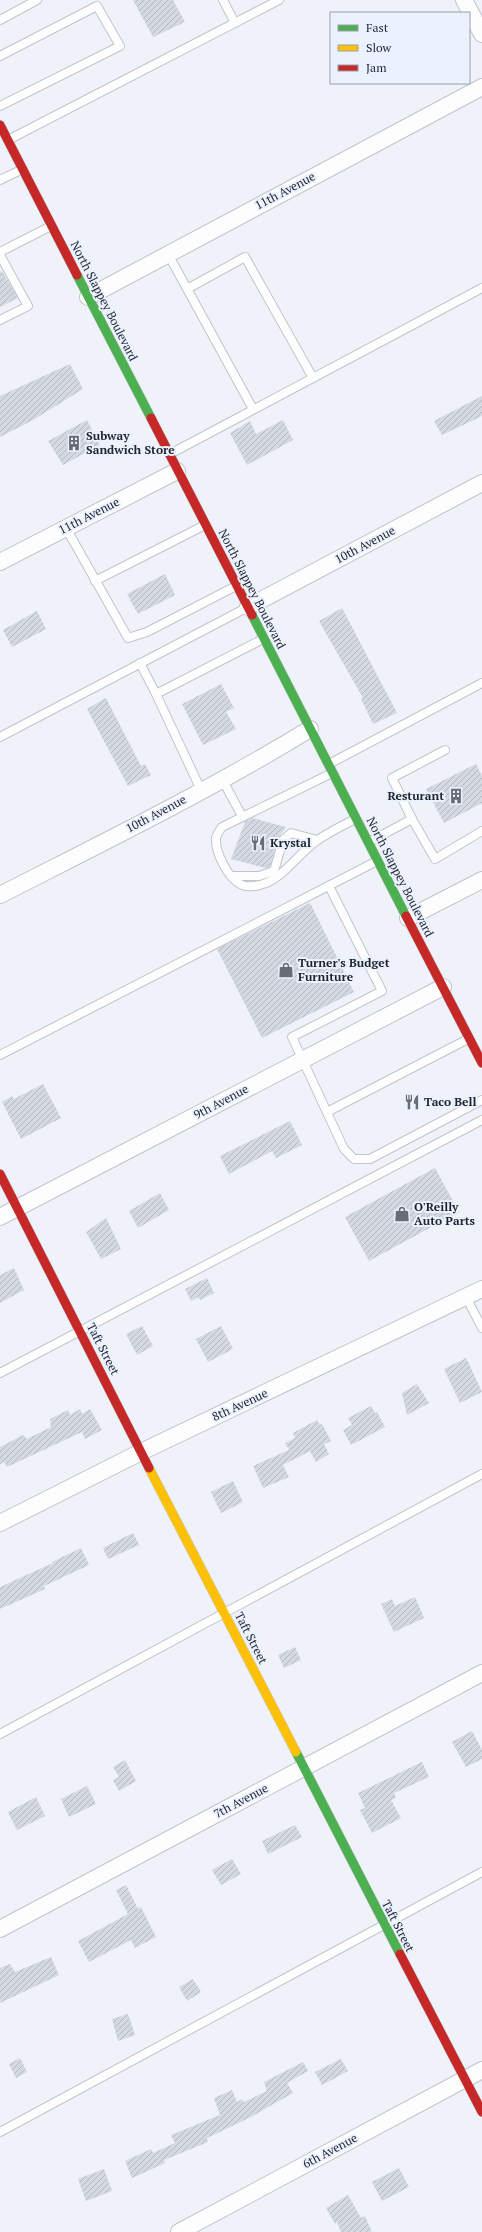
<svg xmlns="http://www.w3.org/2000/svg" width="482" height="2232" viewBox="0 0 482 2232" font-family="'PT Serif',serif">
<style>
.building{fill:url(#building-hatch)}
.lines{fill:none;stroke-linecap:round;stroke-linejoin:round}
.lane-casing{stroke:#c0c4cc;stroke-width:10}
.street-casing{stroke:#c0c4cc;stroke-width:18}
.fast-casing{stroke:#c0c4cc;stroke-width:10}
.slow-casing{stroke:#c0c4cc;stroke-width:10}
.jam-casing{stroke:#c0c4cc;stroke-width:10}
.lane{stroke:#fdfdfe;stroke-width:8}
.street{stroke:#fdfdfe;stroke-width:16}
.fast{stroke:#4caf50;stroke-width:9}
.slow{stroke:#ffc107;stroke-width:9}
.jam{stroke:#c62828;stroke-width:9}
.labels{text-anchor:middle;stroke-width:4;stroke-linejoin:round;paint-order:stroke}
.street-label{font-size:12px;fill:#1e242e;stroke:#ebf1fd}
.poi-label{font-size:12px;font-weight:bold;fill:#1e242e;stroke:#ebf1fd;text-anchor:start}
</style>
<defs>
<pattern id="building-hatch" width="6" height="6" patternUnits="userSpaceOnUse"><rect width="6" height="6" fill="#d3d8e1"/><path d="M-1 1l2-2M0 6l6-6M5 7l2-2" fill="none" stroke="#b5b9c1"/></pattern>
</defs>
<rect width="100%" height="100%" fill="#eff2f9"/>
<g class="building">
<polygon points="133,0 173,0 185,22 153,37"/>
<polygon points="2,271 18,298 0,307 0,272"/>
<polygon points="70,364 83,389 33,420 0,437 0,396"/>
<polygon points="482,396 482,416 442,435 434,421"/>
<polygon points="87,420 100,445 63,465 48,441"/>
<polygon points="283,420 293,440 247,465 230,433 250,421 256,434"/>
<polygon points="165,574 175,595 138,614 127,594"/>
<polygon points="342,608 397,713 373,724 361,699 363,698 319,621"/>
<polygon points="37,611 46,629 12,647 3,630"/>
<polygon points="221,684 234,708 226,712 236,729 203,745 182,704"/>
<polygon points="106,698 141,766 145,764 151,775 128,786 87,709"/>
<polygon points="476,764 482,776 482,803 444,823 426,789"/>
<polygon points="252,818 286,827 278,838 270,867 265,868 231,859 245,822"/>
<polygon points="310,903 354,992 262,1038 217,949"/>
<polygon points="43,1084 61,1118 21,1139 2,1102 12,1096 14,1099"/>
<polygon points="290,1121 302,1145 276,1158 272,1151 229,1174 220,1156"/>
<polygon points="435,1168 459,1212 369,1261 345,1217"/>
<polygon points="160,1193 169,1210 138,1228 129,1211"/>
<polygon points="106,1218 121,1249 101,1259 86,1232"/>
<polygon points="14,1268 24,1290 0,1303 0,1275"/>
<polygon points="207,1278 214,1293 200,1300 198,1297 191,1301 185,1289"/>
<polygon points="142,1326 153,1346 137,1355 126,1334"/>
<polygon points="221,1326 233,1349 208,1362 196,1339"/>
<polygon points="466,1358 482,1392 460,1403 444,1369"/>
<polygon points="417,1384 429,1403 407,1415 402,1393"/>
<polygon points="371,1406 375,1413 377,1412 385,1427 351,1445 343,1430 352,1425 348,1418"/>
<polygon points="80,1409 82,1414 90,1409 102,1430 85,1439 82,1432 7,1467 4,1462 0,1464 0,1447 23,1435 27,1439 51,1427 50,1419 68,1410 70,1415"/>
<polygon points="317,1420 320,1425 322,1424 331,1441 324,1444 329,1454 316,1462 310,1451 283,1465 289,1477 263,1488 253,1466 289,1450 285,1443 295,1438 293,1433"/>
<polygon points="233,1481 243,1502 221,1513 211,1492"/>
<polygon points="133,1533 139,1545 108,1559 103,1548"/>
<polygon points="81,1548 89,1565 44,1586 45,1589 0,1609 0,1587 53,1563 52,1562"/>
<polygon points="415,1597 424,1618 394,1632 381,1604 392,1599 395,1606"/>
<polygon points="295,1647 301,1660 284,1668 278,1655"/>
<polygon points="472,1731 482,1750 482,1759 466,1767 452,1742"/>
<polygon points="125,1760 136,1781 119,1791 113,1780 119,1777 113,1767"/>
<polygon points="422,1762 429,1777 394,1793 396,1798 391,1800 401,1818 372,1833 360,1810 365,1808 358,1793"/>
<polygon points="87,1786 96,1804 69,1817 61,1799"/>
<polygon points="36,1797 45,1816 17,1830 8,1812"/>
<polygon points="295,1825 302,1837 268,1854 262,1841"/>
<polygon points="232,1859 241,1874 221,1885 212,1870"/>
<polygon points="126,1885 138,1909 141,1907 156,1937 135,1948 131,1940 89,1962 78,1941 128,1914 116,1890"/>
<polygon points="51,1957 59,1975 0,2003 0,1968 10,1964 15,1972"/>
<polygon points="193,1979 201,1992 187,2001 179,1987"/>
<polygon points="128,2014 135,2035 118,2041 112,2019"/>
<polygon points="20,2058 27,2072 16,2078 9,2064"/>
<polygon points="341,2059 348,2071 322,2085 315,2072"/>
<polygon points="303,2062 308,2071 287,2083 293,2093 251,2117 207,2138 208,2142 164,2160 165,2163 132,2178 125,2161 151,2149 153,2153 175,2143 171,2135 220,2115 214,2098 232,2090 237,2102 242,2099 244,2102 267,2091 264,2082"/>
<polygon points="399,2168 409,2187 382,2201 372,2182"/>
<polygon points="104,2169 112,2191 86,2201 78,2179"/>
<polygon points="348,2195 361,2218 365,2216 372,2232 341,2232 337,2222 335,2224 326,2208"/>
</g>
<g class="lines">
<defs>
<g id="lane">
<polyline points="223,0 235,23"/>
<polyline points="0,20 37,0"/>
<polyline points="0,56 97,6 120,46 0,106"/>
<polyline points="8,140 279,0"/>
<polyline points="0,180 23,169"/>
<polyline points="0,252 51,226"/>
<polyline points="168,254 253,409"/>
<polyline points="0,255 28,306 0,320"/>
<polyline points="187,289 245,257 313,378"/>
<polyline points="170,454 482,288"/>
<polyline points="66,528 128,638 147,632 236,586"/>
<polyline points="95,581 205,525"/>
<polyline points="140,663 156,694"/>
<polyline points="0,737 248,607"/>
<polyline points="329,764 482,683"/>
<path d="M332,773L222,827C220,830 217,834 216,838C215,852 228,879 242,885C246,887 255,886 260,885C283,879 297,855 315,842C327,833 342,826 355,819"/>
<polyline points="222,779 242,816"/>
<polyline points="201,790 156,694 263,639"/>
<polyline points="412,819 435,859 482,831"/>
<polyline points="369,842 412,819 392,778 445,750"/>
<polyline points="231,876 259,876 274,871 283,840 291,833 317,840"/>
<polyline points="329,886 382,991 292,1037 344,1149 354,1159 370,1159 482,1100"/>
<polyline points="0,1055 377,861"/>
<polyline points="327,1112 468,1039"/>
<polyline points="466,1297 482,1328"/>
<polyline points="0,1373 482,1120"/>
<polyline points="0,1734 482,1474"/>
<polyline points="0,2132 482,1872"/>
</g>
<g id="street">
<polyline points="464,0 482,34"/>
<polyline points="88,297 482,87"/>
<polyline points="0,562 177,471"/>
<polyline points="248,607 482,483"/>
<path d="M0,895C104,842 210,790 310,729"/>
<polyline points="408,918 482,880"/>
<polyline points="0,1217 443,987"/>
<polyline points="0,1523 141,1452 482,1289"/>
<polyline points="0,1929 482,1673"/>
<polyline points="179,2232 482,2070"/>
</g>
<g id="fast">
<polyline points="77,275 151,418"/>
<polyline points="252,615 406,916"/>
<polyline points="296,1752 400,1954"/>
</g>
<polyline id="slow" points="149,1468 296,1752"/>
<g id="jam">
<polyline points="0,125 77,275"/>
<polyline points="151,418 252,615"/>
<polyline points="406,916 482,1063"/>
<polyline points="0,1174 149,1468"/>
<polyline points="400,1954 482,2112"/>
</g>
</defs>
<use href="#lane" class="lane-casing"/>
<use href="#street" class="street-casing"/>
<use href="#fast" class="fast-casing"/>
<use href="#slow" class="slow-casing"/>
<use href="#jam" class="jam-casing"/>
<use href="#lane" class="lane"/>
<use href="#street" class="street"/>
<use href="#fast" class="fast"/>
<use href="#slow" class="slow"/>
<use href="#jam" class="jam"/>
</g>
<defs>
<symbol id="building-bare" viewBox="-9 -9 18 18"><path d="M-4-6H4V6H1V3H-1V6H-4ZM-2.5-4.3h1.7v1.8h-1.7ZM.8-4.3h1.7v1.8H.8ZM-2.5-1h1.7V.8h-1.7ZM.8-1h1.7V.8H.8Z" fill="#676c75" stroke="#ebf1fd" stroke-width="2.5" paint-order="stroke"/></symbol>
<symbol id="restaurant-bare" viewBox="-9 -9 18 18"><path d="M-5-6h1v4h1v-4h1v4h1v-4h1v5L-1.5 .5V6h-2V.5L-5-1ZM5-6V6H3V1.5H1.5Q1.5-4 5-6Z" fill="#676c75" stroke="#ebf1fd" stroke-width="2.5" paint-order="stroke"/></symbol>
<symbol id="shop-bare" viewBox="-9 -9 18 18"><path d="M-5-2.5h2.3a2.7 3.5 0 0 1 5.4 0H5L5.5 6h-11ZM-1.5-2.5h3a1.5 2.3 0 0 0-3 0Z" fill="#676c75" stroke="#ebf1fd" stroke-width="2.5" paint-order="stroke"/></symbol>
</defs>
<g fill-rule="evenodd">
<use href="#building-bare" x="63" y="432" width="22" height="22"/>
<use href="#building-bare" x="445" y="785" width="22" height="22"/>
<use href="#restaurant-bare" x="247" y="832" width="22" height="22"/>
<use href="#shop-bare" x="275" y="959" width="22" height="22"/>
<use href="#restaurant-bare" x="401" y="1091" width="22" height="22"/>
<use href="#shop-bare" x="391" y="1203" width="22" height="22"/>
</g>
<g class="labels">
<g class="street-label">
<text transform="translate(285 191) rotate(-28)" y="4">11th Avenue</text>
<text transform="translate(104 301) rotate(63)" y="4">North Slappey Boulevard</text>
<text transform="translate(89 516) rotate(-27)" y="4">11th Avenue</text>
<text transform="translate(365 545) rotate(-28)" y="4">10th Avenue</text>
<text transform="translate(252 589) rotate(63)" y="4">North Slappey Boulevard</text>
<text transform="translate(156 814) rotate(-28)" y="4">10th Avenue</text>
<text transform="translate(400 877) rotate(63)" y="4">North Slappey Boulevard</text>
<text transform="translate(221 1102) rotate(-28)" y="4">9th Avenue</text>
<text transform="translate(103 1349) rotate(63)" y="4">Taft Street</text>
<text transform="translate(240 1405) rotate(-25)" y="4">8th Avenue</text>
<text transform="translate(251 1638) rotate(63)" y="4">Taft Street</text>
<text transform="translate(241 1801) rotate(-28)" y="4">7th Avenue</text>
<text transform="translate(398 1926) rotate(63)" y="4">Taft Street</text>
<text transform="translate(330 2151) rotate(-28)" y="4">6th Avenue</text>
</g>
<g class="poi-label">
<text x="86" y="440">Subway<tspan x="86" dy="14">Sandwich Store</tspan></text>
<text x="444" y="800" text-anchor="end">Resturant</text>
<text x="270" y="847">Krystal</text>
<text x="298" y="967">Turner's Budget<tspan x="298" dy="14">Furniture</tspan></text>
<text x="424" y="1106">Taco Bell</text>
<text x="414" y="1211">O'Reilly<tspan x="414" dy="14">Auto Parts</tspan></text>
</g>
</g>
<rect x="330" y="12" width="140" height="72" fill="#ebf1fd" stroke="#999faa"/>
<rect x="338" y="25" width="20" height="6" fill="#4caf50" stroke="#999faa"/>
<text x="366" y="32" font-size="12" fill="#1e242e">Fast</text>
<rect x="338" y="45" width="20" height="6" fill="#ffc107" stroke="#999faa"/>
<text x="366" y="52" font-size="12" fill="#1e242e">Slow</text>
<rect x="338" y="65" width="20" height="6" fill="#c62828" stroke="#999faa"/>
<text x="366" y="72" font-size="12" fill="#1e242e">Jam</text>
</svg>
